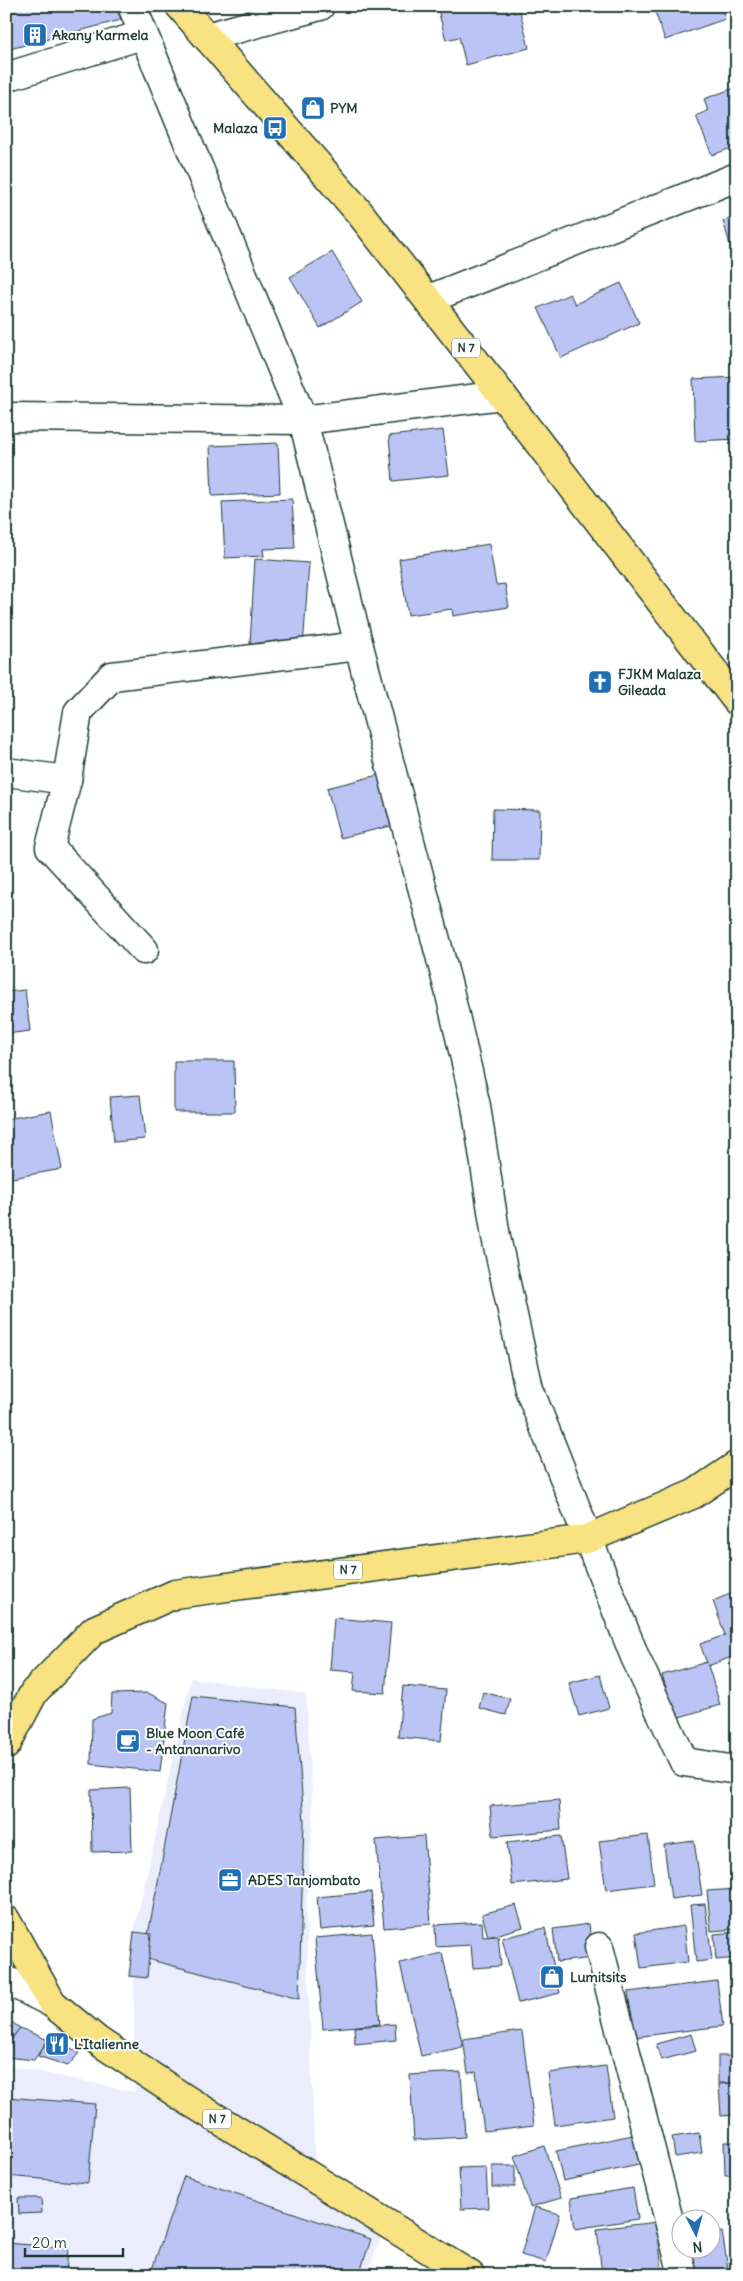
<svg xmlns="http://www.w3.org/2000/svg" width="743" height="2281" viewBox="0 0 743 2281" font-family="Delius,sans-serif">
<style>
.built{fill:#ebedfc}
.building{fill:#bcc4f6;stroke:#1f3d34}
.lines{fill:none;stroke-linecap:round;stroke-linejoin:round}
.minor-casing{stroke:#1f3d34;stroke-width:31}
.major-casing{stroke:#1f3d34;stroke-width:31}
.minor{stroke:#fff;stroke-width:28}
.major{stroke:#f8e281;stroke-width:28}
.labels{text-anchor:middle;stroke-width:4;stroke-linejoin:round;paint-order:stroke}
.shield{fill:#fff;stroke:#627771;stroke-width:1}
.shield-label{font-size:12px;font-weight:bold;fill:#1f3d34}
.poi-label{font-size:14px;font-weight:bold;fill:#1f3d34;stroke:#fff;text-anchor:start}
</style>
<rect width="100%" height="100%" fill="#fff"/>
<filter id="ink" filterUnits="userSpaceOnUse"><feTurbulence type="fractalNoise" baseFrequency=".02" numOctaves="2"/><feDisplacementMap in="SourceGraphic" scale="10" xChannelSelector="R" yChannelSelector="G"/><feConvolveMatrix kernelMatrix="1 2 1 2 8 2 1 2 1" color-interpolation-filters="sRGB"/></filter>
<g filter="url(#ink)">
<polygon class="built" points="191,1678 306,1694 313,1815 306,1914 316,2197 382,2236 366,2275 6,2275 6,2065 135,2092 133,1936"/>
<g class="building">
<polygon points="6,6 116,6 121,20 6,50"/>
<polygon points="437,6 512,6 514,13 520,11 529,48 466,65 459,37 446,40"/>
<polygon points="653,6 721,6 725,19 665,40"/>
<polygon points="737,87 737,146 712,155 696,116 708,111 704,99"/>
<polygon points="737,217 737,268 723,221"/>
<polygon points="332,252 362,302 320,328 290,277"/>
<polygon points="621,283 639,323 561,358 538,308 570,294 575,304"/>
<polygon points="737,377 737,439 695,441 693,379"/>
<polygon points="443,430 449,475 393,481 389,436"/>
<polygon points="278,443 280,493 212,496 210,446"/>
<polygon points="737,471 737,489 730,474"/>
<polygon points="292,499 295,548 263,549 264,556 225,558 222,502"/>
<polygon points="489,544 496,585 505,584 509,607 453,616 452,609 408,615 399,559"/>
<polygon points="255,559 309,563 303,648 250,644"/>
<polygon points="386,773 399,824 340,838 327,788"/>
<polygon points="493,809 540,810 539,860 492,860"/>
<polygon points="25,990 30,1031 6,1034 6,992"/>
<polygon points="174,1061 234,1061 235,1112 174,1112"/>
<polygon points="140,1095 145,1139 114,1142 110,1097"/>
<polygon points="51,1111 62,1169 6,1179 6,1119"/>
<polygon points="732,1593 737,1606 737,1655 708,1666 700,1644 725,1635 713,1601"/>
<polygon points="334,1618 391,1623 385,1693 353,1691 355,1672 330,1670"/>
<polygon points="707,1662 720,1705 676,1718 662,1675"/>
<polygon points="600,1675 609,1708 579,1716 569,1683"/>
<polygon points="403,1686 446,1690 441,1741 398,1737"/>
<polygon points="483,1692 510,1699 506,1715 479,1708"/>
<polygon points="148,1693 168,1703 160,1772 91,1764 92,1719 111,1713 112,1694"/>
<polygon points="193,1696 295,1707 304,1821 299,1999 147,1959 147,1940"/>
<polygon points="130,1788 132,1851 92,1852 91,1790"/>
<polygon points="559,1800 561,1830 493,1836 490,1806"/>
<polygon points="648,1835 654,1884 606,1890 599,1841"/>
<polygon points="424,1836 431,1924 384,1928 376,1840"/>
<polygon points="561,1836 567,1879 512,1885 507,1842"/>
<polygon points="694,1841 702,1895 671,1899 664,1845"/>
<polygon points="737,1889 737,1929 711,1931 707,1891"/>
<polygon points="371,1892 374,1925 320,1930 317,1897"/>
<polygon points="705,1904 712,1960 696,1962 690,1905"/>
<polygon points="516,1905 523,1927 488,1937 482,1914"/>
<polygon points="482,1922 483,1937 498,1936 501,1966 473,1968 471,1945 436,1947 435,1925"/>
<polygon points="589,1924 593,1958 557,1962 553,1929"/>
<polygon points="684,1926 688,1962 641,1968 636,1933"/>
<polygon points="545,1928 560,1993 518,2003 502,1938"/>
<polygon points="134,1932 151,1934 147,1978 129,1976"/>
<polygon points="737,1932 737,1958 716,1960 714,1934"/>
<polygon points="372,1933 380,2024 323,2029 315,1938"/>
<polygon points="442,1953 463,2047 421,2056 400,1963"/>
<polygon points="737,1961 737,2022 735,2022 729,1962"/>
<polygon points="717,1981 723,2026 634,2037 628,1992"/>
<polygon points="6,2018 20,2028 6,2046"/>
<polygon points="395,2024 396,2040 355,2044 354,2027"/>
<polygon points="20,2028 48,2040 34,2060 6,2057 6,2046"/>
<polygon points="522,2031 534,2125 484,2131 476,2072 468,2073 463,2039"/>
<polygon points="691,2034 696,2051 661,2060 656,2044"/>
<polygon points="51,2036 79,2053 68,2066 38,2056"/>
<rect x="718" y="2056" width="16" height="27"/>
<polygon points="606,2066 613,2117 555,2125 548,2073"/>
<polygon points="461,2072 465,2137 414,2140 410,2075"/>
<polygon points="737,2083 737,2115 721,2116 719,2084"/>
<polygon points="6,2097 95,2104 88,2183 6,2176"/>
<polygon points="642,2133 648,2163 563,2181 556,2151"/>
<polygon points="699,2133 702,2153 675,2157 672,2137"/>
<polygon points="724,2142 737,2142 737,2175 725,2175"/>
<polygon points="544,2146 561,2198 530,2207 514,2156"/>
<rect x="492" y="2166" width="23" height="21"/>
<polygon points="486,2167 488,2208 461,2209 459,2168"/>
<polygon points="184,2176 371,2239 359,2275 150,2275"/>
<polygon points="633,2188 638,2219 575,2229 571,2198"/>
<polygon points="18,2198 41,2198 42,2213 19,2214"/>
<polygon points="535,2207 560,2214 546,2262 521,2255"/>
<polygon points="657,2222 662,2271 602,2275 597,2229"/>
<polygon points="722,2232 729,2275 690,2275 686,2248 710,2248 710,2234"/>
<polygon points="6,2243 68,2248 66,2275 6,2275"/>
</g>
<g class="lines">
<defs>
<g id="minor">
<polyline points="132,6 303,420 359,646 449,990 476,1106 496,1237 529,1389 635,1657 684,1762 737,1770"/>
<polyline points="207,37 320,6"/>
<polyline points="6,77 142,35"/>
<polyline points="429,299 737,177"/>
<polyline points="6,417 303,420 502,395"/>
<polyline points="6,772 67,780"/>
<polyline points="144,950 50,847 67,780 78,712 112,676 359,646"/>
<polyline points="599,1947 683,2275"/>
<polyline points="6,1980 52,2003"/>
</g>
<g id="major">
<polyline points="180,6 359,212 502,395 737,701"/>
<polyline points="6,1745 34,1692 94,1630 175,1594 587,1539 694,1494 737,1465"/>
<polyline points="6,1920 52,2003 98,2041 184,2098 470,2275"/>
</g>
</defs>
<use href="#minor" class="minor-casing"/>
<use href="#major" class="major-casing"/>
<use href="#minor" class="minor"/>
<use href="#major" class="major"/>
</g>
</g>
<defs>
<symbol id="building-square" viewBox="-11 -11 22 22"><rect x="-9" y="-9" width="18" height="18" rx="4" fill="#1f6fb2" stroke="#fff"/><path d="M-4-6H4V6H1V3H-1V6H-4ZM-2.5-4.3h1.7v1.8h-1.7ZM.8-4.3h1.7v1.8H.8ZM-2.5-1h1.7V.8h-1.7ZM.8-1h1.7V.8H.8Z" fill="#fff"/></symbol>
<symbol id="shop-square" viewBox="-11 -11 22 22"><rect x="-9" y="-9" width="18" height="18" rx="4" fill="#1f6fb2" stroke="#fff"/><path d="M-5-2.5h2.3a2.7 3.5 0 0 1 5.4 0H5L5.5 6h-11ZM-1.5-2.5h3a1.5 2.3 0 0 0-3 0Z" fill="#fff"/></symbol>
<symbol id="bus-square" viewBox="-11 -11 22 22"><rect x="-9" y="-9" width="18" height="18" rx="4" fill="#1f6fb2" stroke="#fff"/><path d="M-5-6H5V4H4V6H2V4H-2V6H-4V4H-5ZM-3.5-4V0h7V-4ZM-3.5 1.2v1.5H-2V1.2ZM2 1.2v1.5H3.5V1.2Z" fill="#fff"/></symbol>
<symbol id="church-square" viewBox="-11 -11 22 22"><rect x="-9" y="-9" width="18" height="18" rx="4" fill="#1f6fb2" stroke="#fff"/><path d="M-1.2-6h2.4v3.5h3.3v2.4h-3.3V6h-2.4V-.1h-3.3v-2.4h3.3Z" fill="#fff"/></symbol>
<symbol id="cafe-square" viewBox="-11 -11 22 22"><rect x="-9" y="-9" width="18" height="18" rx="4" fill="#1f6fb2" stroke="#fff"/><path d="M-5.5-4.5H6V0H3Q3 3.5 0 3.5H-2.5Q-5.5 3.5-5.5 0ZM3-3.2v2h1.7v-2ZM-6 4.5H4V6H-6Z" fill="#fff"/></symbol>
<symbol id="office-square" viewBox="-11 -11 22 22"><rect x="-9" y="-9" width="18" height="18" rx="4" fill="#1f6fb2" stroke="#fff"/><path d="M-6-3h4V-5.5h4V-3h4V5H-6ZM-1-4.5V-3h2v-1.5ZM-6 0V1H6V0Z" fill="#fff"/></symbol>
<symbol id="restaurant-square" viewBox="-11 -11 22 22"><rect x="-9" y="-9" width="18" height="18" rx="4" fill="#1f6fb2" stroke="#fff"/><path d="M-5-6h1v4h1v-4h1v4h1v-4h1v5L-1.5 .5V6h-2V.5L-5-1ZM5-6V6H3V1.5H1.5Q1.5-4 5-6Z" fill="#fff"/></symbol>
</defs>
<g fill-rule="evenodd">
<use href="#building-square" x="21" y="21" width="28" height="28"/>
<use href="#shop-square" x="299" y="94" width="28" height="28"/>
<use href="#bus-square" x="261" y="114" width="28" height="28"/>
<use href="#church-square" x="586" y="668" width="28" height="28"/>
<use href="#cafe-square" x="114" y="1727" width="28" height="28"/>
<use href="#office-square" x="216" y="1866" width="28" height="28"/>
<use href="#shop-square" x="538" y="1963" width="28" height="28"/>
<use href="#restaurant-square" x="43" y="2030" width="28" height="28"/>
</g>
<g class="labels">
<g class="shield">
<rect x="452" y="338.5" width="28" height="19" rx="4"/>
<rect x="334" y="1560.5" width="28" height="19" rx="4"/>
<rect x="203" y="2109.5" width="28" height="19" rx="4"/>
</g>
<g class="shield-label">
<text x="466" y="352">N 7</text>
<text x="348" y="1574">N 7</text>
<text x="217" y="2123">N 7</text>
</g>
<g class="poi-label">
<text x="52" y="40">Akany Karmela</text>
<text x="330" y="113">PYM</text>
<text x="258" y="133" text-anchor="end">Malaza</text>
<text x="618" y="679">FJKM Malaza<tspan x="618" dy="16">Gileada</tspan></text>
<text x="146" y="1738">Blue Moon Café<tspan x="146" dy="16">- Antananarivo</tspan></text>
<text x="248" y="1885">ADES Tanjombato</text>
<text x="570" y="1982">Lumitsits</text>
<text x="74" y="2049">L'Italienne</text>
</g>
</g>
<rect width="743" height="2281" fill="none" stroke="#fff" stroke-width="25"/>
<rect x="12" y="12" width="718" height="2256" fill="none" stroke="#1f3d34" stroke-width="2" filter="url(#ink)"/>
<g transform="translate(696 2234) rotate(174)"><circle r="24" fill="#ffffff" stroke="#a5b1ae"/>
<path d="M0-4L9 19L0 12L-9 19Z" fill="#1f6fb2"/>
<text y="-8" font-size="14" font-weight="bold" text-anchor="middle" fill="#1f3d34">N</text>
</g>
<path d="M25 2248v8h98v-8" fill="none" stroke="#1f3d34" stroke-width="2.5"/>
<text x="32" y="2248" font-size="15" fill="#1f3d34" stroke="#ffffff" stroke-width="4" paint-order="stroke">20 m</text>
</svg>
